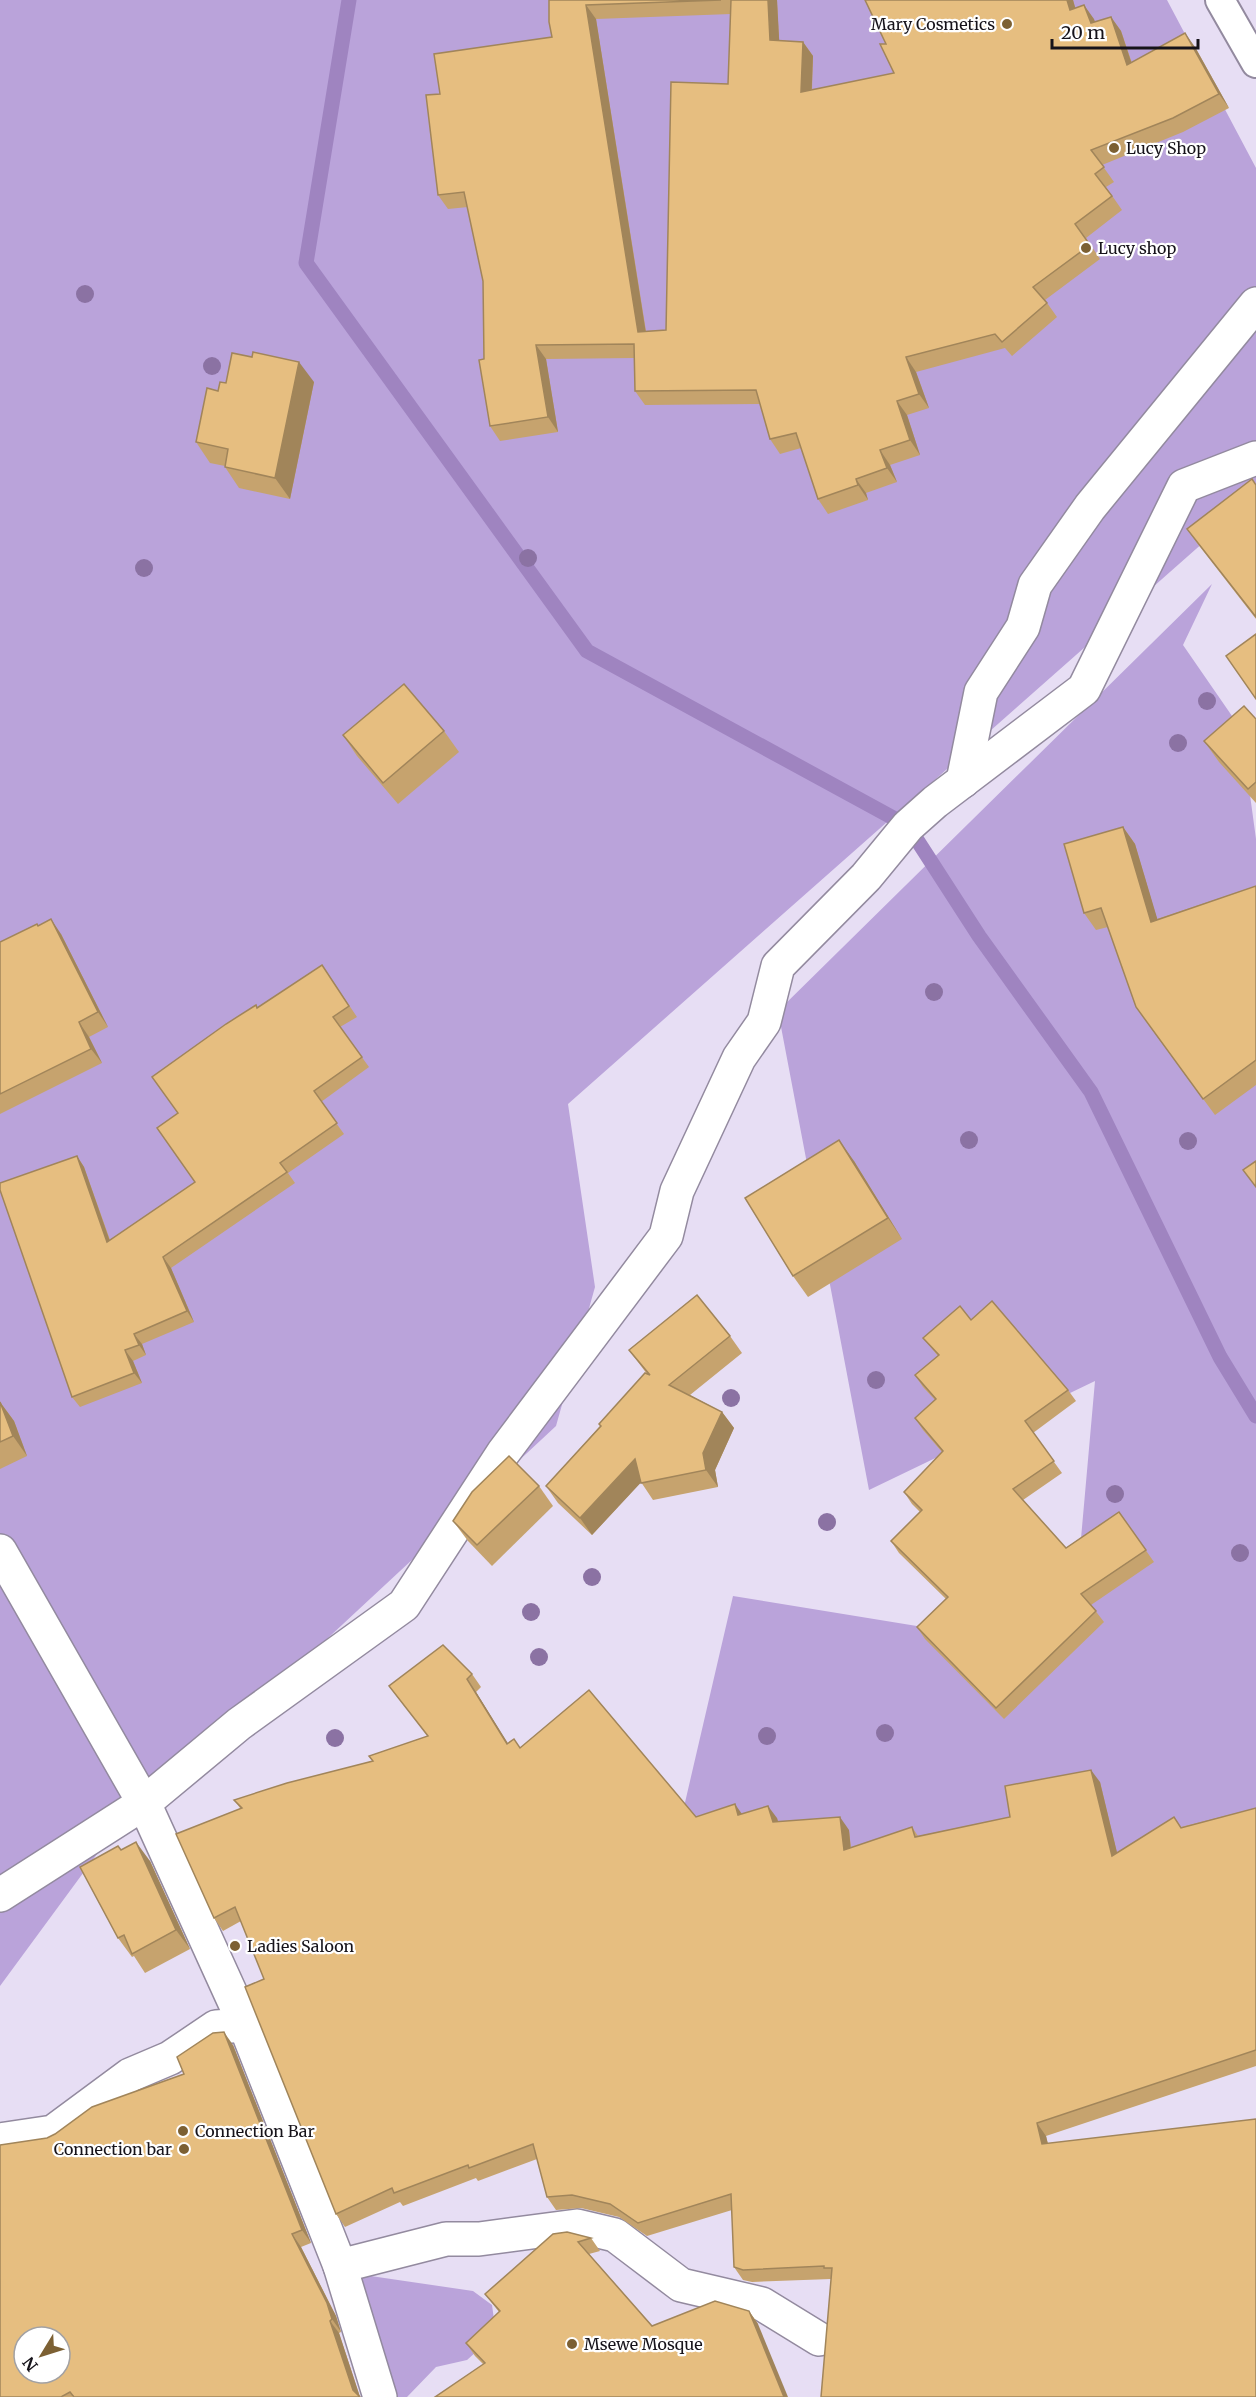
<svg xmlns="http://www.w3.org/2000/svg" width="1256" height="2397" viewBox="0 0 1256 2397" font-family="Merriweather,serif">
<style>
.green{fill:#baa3da}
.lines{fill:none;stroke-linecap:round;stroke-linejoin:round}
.stream{stroke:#9f84c0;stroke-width:15}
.service-casing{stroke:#938a9f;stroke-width:32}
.minor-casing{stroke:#938a9f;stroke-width:36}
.service{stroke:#fff;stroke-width:28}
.minor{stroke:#fff;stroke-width:33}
.tree{fill:#8b72a3}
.wall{fill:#c6a36e;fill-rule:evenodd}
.shaded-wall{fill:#a1855a}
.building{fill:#e6be80;stroke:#a1855a;stroke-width:1.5;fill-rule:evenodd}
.poi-dot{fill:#7c6033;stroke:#fff;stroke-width:2}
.labels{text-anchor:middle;stroke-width:4.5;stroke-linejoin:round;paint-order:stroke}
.poi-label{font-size:16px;fill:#16131a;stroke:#fff;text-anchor:start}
</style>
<rect width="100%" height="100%" fill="#e7def4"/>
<g class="green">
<polygon points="0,0 1167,0 1256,168 1256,496 568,1104 595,1287 556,1426 100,1850 0,1986"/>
<polygon points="1212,584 1183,645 1241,729 1256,839 1256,2024 667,1880 733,1596 1071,1651 1095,1381 869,1490 778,1011"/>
<polygon points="357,2274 473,2291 492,2305 496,2334 467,2360 436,2367 407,2397 379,2397"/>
</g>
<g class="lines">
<polyline class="stream" points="349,0 306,263 587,651 908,826 979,936 1091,1092 1220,1357 1256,1416"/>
<defs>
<polyline id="service" points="1220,0 1256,63"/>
<g id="minor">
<polyline points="963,781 981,692 1023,627 1035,585 1090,507 1256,304"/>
<polyline points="0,1551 144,1803 245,2025 340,2266 380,2397"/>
<polyline points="0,1895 144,1803 239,1724 404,1605 503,1453 666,1236 677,1191 739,1058 764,1022 778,966 866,877 908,826 935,802 1084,689 1184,486 1256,458"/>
<polyline points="0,2140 53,2132 130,2075 170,2058 216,2027 245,2025"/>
<polyline points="340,2266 446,2239 479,2239 577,2226 615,2235 681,2285 762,2304 819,2339"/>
</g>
</defs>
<use href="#service" class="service-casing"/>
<use href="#minor" class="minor-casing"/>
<use href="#service" class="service"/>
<use href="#minor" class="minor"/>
</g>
<g class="tree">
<circle cx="85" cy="294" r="9"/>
<circle cx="212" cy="366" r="9"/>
<circle cx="528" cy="558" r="9"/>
<circle cx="144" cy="568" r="9"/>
<circle cx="1207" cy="701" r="9"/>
<circle cx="1178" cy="743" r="9"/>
<circle cx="934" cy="992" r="9"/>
<circle cx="969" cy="1140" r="9"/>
<circle cx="1188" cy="1141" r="9"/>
<circle cx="876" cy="1380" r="9"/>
<circle cx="731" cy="1398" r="9"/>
<circle cx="1115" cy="1494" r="9"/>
<circle cx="827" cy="1522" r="9"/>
<circle cx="1240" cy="1553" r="9"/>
<circle cx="592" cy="1577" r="9"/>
<circle cx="531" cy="1612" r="9"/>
<circle cx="539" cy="1657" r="9"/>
<circle cx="885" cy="1733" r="9"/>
<circle cx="767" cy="1736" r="9"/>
<circle cx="335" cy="1738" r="9"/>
</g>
<g class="wall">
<path d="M549,0H777L779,41L803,42L813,56L812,90L894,73L886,44L1073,0L1075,8L1084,5L1095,22L1111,17L1121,31L1132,63L1195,47L1229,108L1183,132L1102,165L1114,182L1106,187L1122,210L1086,238L1100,259L1045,300L1057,317L1012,356L1005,348L916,372L929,408L907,415L920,455L890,465L897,482L866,493L868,500L828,514L818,499L801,448L780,454L770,439L760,404L645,405L635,391L634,358L546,359L558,432L500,441L490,426L484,359L483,281L468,207L448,209L438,195L440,94L552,37ZM731,14L728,84L666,330L646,331L596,19Z"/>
<polygon points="314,382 290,499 239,488 225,467 225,466 210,463 196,442 218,391 226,383"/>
<polygon points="1256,485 1256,619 1197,543 1187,529"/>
<polygon points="1256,719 1256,803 1219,762 1204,741"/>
<polygon points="444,731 459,752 398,804 357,756 343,735"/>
<polygon points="1123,827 1135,844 1157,919 1256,886 1256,1085 1215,1115 1148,1024 1108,927 1096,930 1084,913"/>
<polygon points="38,925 61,934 108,1027 89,1037 102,1063 0,1114 0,942"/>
<polygon points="322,965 357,1017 340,1027 369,1067 321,1102 344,1134 288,1173 295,1183 171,1268 194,1322 142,1344 146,1355 133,1361 142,1383 80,1407 72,1397 77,1156 84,1167 110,1240 195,1182 178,1113 257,1008"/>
<polygon points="854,1161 902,1239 808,1297 793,1276"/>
<polygon points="971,1320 1068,1390 1076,1401 1033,1433 1062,1473 1023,1500 1066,1548 1119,1512 1154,1562 1091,1605 1104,1622 1004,1719 925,1639 917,1627 946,1599 899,1553 891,1541 920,1512 912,1504 904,1492 942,1452 923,1430 915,1418 935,1400 923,1387 915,1375 938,1356 923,1338"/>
<polygon points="730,1336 742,1353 690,1395 722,1412 734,1428 715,1470 718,1487 653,1500 641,1482 592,1535 558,1503 546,1486 600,1426 599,1424 647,1374 629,1350"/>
<polygon points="0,1402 14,1421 27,1456 0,1469"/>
<polygon points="539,1486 553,1506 492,1566 468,1541 453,1521"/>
<polygon points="472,1674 481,1687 476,1692 507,1743 696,1817 741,1813 777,1818 778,1822 849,1830 851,1848 912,1827 918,1836 1010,1817 1100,1782 1117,1853 1174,1817 1181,1827 1256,1808 1256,2066 1046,2136 1048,2144 831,2279 752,2282 743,2280 734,2267 732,2210 647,2236 619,2217 581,2208 556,2210 547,2197 537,2159 478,2181 476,2178 403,2206 400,2202 345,2227 336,2214 264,1979 241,1921 223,1931 214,1918 240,1808 234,1800 373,1761 369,1756 428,1736 389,1686"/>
<polygon points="121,1850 150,1861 190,1949 145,1973 134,1956 132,1957 118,1938"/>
<polygon points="233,2045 311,2243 301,2247 336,2316 341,2332 339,2333 360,2397 0,2397 47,2138 184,2074"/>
<polygon points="553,2234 591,2238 600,2251 589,2254 652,2326 749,2311 758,2324 483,2364 475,2356 466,2343 499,2312 485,2294"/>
</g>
<g class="shaded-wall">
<polygon points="768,0 777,0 780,55 770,40"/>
<polygon points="1067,0 1073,0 1080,24 1070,10"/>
<polygon points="586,5 596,19 648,346 638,332"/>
<polygon points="1084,5 1094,19 1101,38 1091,23"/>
<polygon points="1111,17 1121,31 1137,80 1127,65"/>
<polygon points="1185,33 1195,47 1229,108 1219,94"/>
<polygon points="803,42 813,56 811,107 801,92"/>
<polygon points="536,345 546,359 558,432 548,417"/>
<polygon points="906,357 916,372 929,408 919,394"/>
<polygon points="299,362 314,382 290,499 275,478"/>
<polygon points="897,401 907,415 920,455 910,440"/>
<polygon points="880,450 890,465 897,482 887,468"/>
<polygon points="856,479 866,493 868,500 858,485"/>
<polygon points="1123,827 1135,844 1163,938 1151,922"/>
<polygon points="51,919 61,934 108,1027 98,1012"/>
<polygon points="79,1022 89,1037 102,1063 91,1049"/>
<polygon points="839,1140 854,1161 902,1239 888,1218"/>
<polygon points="77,1156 84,1167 114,1253 107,1242"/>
<polygon points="163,1257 171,1268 194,1322 187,1311"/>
<polygon points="134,1334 142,1344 146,1355 139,1345"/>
<polygon points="125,1350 133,1361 142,1383 134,1373"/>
<polygon points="0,1402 14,1421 27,1456 13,1436"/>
<polygon points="722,1412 734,1428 715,1470 718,1487 706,1470 703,1453"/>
<polygon points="635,1459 647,1476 592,1535 580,1518"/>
<polygon points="467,1679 476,1692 516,1756 507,1744"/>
<polygon points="1091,1770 1100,1782 1121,1869 1112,1856"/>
<polygon points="735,1804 744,1817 738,1815"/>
<polygon points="768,1806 777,1818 782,1835 773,1822"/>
<polygon points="840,1817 849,1830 852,1863 844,1850"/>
<polygon points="136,1842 150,1861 190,1949 176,1930"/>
<polygon points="224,2032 233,2045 311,2243 302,2230"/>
<polygon points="1037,2123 1046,2136 1051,2157 1042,2144"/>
<polygon points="292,2234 301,2247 336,2316 341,2332 332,2319"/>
<polygon points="749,2311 758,2324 788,2397 784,2397"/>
<polygon points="330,2321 339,2333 360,2397 358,2397 353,2390"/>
</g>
<g class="building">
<polygon points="549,0 721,0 586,5 638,332 666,330 671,82 728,84 731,0 768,0 770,40 803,42 801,92 894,73 880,44 886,44 865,0 1067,0 1070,10 1084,5 1091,23 1111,17 1127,65 1185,33 1219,94 1173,118 1091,150 1104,167 1095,174 1112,196 1075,224 1090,245 1033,287 1047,303 1002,342 995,334 906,357 919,394 897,401 910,440 880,450 887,468 856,479 858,485 818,499 796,433 770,439 756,390 635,391 634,344 536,345 548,417 490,426 479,360 484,359 483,281 464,192 438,195 426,95 440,94 434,54 552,37 549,22"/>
<polygon points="253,352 299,362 275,478 225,467 228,449 196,442 207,388 218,391 220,382 226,383 232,353 252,357"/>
<polygon points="1252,479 1256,485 1256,617 1187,529"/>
<polygon points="1256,634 1256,699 1226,656"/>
<polygon points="404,684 444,731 383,783 343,735"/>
<polygon points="1244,706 1256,719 1256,782 1248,789 1204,741"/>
<polygon points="1123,827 1151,922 1256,886 1256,1060 1203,1099 1136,1007 1101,908 1084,913 1064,844"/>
<polygon points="51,919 98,1012 79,1022 91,1049 0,1094 0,942 37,924 38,926"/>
<polygon points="322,965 349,1006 333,1017 362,1057 314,1091 337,1123 280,1163 287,1172 163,1257 187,1311 134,1334 139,1345 125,1350 134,1373 72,1397 0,1190 0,1183 77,1156 107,1242 195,1182 157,1128 178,1113 152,1077 226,1024 256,1005 257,1008"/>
<polygon points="839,1140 888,1218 793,1276 745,1198"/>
<polygon points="1256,1161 1256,1187 1243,1170"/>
<polygon points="697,1295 730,1336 669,1385 722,1412 703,1453 706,1470 641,1483 635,1459 580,1518 546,1486 601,1426 599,1424 645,1373 650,1375 629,1350"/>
<polygon points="992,1301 1068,1390 1025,1421 1054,1461 1013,1489 1066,1548 1119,1512 1146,1550 1081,1594 1096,1611 996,1708 917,1627 948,1597 891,1541 922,1510 904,1492 943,1451 915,1418 936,1399 915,1375 939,1355 923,1338 960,1306 971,1320"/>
<polygon points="0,1402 13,1436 0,1442"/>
<polygon points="509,1456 539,1486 477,1545 453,1521 472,1492"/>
<polygon points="443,1645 472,1674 467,1679 507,1744 514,1739 520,1748 589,1690 696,1817 735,1804 738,1815 768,1806 773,1822 840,1817 844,1850 912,1827 915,1837 1010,1817 1005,1786 1091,1770 1112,1856 1174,1817 1181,1828 1256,1808 1256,2050 1037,2123 1042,2144 1256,2119 1256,2397 821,2397 832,2268 824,2268 824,2266 743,2270 734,2267 731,2194 638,2223 610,2204 572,2195 547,2197 533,2144 469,2168 468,2165 394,2193 392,2188 336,2214 245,1987 264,1979 235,1907 214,1918 176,1834 242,1808 234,1800 287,1783 373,1761 369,1756 428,1736 389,1686"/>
<polygon points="136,1842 176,1930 132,1954 124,1935 118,1938 80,1867 118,1846 121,1850"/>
<path d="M224,2032L302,2230L292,2234L327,2303L332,2319L330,2321L353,2390L360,2397H74L70,2392L61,2397H0V2145L47,2138L55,2134L92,2107L184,2074L177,2057L213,2033ZM24,2337H60V2373H24Z"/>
<polygon points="567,2232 591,2238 578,2242 652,2326 715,2301 749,2311 784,2397 435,2397 485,2363 466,2343 500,2311 485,2294 553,2234"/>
</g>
<g class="poi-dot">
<circle cx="1007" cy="24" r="6"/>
<circle cx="1114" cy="148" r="6"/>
<circle cx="1086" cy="248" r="6"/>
<circle cx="235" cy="1946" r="6"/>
<circle cx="183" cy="2131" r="6"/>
<circle cx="184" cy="2149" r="6"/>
<circle cx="572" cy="2344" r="6"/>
</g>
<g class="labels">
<g class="poi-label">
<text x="995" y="30" text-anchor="end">Mary Cosmetics</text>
<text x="1126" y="154">Lucy Shop</text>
<text x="1098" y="254">Lucy shop</text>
<text x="247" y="1952">Ladies Saloon</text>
<text x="195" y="2137">Connection Bar</text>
<text x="172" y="2155" text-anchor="end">Connection bar</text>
<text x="584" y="2350">Msewe Mosque</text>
</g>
</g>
<g transform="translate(42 2355) rotate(232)"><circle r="28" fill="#ffffff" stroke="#a2a1a3" stroke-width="1.5"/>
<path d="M0-4.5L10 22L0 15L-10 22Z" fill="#7c6033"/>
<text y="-9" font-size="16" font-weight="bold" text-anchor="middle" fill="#16131a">N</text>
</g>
<path d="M1052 39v9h146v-9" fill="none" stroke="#16131a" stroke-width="3"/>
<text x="1061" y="39" font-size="18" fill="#16131a" stroke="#ffffff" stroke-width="4.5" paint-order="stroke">20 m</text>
</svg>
